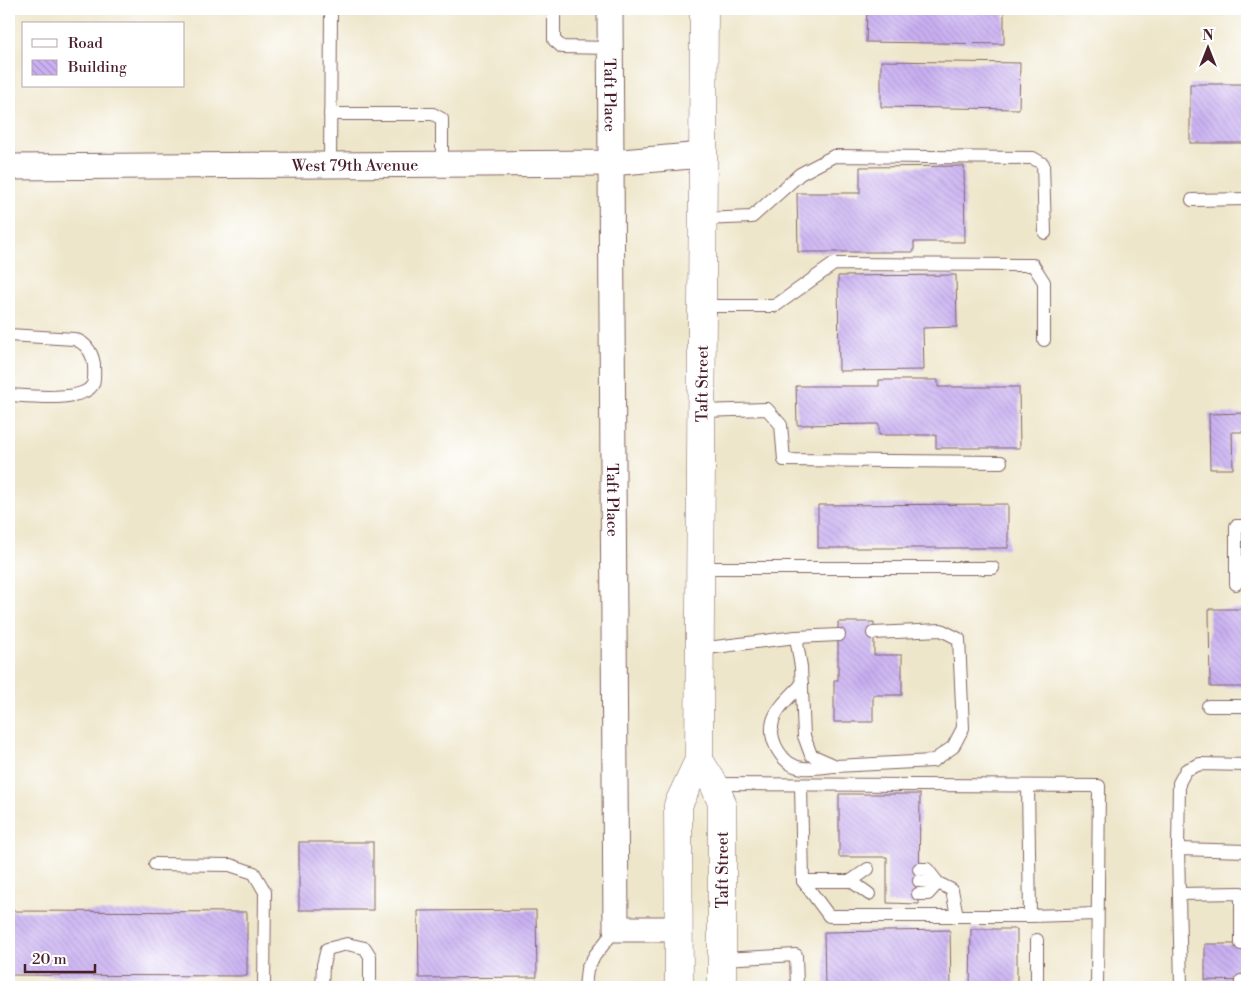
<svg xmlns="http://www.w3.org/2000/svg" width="1256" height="996" viewBox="0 0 1256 996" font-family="'Libre Bodoni',serif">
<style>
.building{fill:url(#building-back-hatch)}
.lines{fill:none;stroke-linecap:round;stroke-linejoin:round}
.service-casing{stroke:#836563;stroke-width:14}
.minor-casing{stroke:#836563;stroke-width:27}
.secondary-casing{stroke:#836563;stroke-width:29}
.service{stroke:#fff;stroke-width:12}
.minor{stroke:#fff;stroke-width:25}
.secondary{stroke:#fff;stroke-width:28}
.labels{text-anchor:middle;stroke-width:4;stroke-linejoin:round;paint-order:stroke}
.street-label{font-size:16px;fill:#4a1f2b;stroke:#fff}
</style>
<defs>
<pattern id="building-back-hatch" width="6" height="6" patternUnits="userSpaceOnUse" patternTransform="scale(1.25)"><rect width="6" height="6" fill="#c8aff1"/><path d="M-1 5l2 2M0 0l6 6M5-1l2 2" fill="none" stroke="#ad96cf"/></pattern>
</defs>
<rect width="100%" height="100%" fill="#fff"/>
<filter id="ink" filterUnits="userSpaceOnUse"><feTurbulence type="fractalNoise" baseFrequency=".02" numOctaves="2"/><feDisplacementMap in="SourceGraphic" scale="10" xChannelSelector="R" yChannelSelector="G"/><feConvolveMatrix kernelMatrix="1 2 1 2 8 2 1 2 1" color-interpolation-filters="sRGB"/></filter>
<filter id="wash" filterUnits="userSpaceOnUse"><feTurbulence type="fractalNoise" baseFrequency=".0096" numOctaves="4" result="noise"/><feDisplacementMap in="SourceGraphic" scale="20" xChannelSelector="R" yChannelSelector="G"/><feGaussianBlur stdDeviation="1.12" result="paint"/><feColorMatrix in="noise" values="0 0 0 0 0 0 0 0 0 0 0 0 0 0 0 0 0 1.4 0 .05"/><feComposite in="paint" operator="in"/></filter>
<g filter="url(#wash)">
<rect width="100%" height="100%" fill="#eee6ca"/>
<g id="blocks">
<g class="building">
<polygon points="867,9 1004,9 1004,44 866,42"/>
<polygon points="881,61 1020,63 1019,109 881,107"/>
<rect x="1190" y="84" width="57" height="59"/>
<polygon points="964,166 965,242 914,242 914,252 798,252 797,193 860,193 860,167"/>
<polygon points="956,275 957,327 923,328 924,370 839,371 838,276"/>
<polygon points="879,380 938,380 938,387 1019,387 1020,448 936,448 936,435 879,435 879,424 797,425 796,386 879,386"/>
<polygon points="1247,413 1247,432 1232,432 1233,469 1210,469 1209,414"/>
<polygon points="1008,504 1008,548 818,548 818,505"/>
<polygon points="1209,609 1247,609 1247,687 1210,687"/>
<polygon points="838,622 874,622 874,655 902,655 902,695 873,695 873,722 834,722 834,680 838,680"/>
<polygon points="839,794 920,794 919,904 887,903 887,857 839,857"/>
<rect x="299" y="842" width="74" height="68"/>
<polygon points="536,910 537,977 419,978 418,911"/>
<polygon points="9,911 247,912 247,976 9,975"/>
<polygon points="971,929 1017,929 1017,987 970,987"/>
<polygon points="950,930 951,987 825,987 824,932"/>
<polygon points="1205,944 1247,944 1247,981 1205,980"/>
</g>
</g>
</g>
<g filter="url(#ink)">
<use href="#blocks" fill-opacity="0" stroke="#836563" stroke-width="1"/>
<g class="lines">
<defs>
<g id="service">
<polyline points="554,9 554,40 562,47 610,48"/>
<polyline points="330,114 433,114 442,119 442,164"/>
<polyline points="330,165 331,9"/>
<polyline points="1192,200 1247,199"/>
<polyline points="702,219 752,217 800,174 834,156 1033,158 1043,164 1045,233"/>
<polyline points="701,306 775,306 834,264 1033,265 1044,282 1044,340"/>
<path d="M9,335L74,339C86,343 92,352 94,364C94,370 95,378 93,384C84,403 27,396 9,395"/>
<polyline points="701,411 767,409 781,425 784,460 1001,462"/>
<polyline points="700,568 993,568"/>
<polyline points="1236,584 1236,526 1247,526"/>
<polyline points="796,637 839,635"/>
<polyline points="699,649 796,637 801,667 804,736 811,755 836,766 933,761 953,747 963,728 959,639 941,630 873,633"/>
<path d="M802,684C792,695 777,707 773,721C768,740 782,766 803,768C813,769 824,767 834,766"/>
<polyline points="1208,706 1247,706"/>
<polyline points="714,784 1099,786 1097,987"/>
<polyline points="801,785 803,881 829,916 1030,916 1028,786"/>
<polyline points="1178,849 1179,783 1186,770 1200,764 1247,765"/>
<polyline points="155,864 230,865 254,873 265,892 264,987"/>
<polyline points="919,869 927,869 938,883 952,890 957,916"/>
<polyline points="803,881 851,881 868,869"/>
<polyline points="851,881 869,894"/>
<polyline points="919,881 938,883"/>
<polyline points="918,894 928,894 938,883"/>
<polyline points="1179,894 1181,987"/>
<polyline points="1030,916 1097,914"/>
<polyline points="1241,944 1241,893 1179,894 1178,849 1247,851"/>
<polyline points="722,959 796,955 797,987"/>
<polyline points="322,987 323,965 327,949 347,944 365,948 370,956 370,987"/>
<polyline points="585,987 587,969 595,955 616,929"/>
<polyline points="1037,987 1037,940"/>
<polyline points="1241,987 1241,981"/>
</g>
<g id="minor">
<path id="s1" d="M610,9L616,929H679"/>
<path id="s2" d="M9,167L611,163L702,155"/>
</g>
<g id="secondary">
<polyline points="699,760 714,784 722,803 722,987"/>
<path id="s3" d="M679,987L678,805L699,760L704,9"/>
</g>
</defs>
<use href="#service" class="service-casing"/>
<use href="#minor" class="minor-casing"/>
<use href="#secondary" class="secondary-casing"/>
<use href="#service" class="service"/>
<use href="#minor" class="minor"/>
<use href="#secondary" class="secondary"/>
</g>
</g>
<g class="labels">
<g class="street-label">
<text dy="6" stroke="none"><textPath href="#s1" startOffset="86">Taft Place</textPath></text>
<text dy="6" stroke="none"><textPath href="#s2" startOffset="346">West 79th Avenue</textPath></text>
<text dy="6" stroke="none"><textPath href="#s3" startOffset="608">Taft Street</textPath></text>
<text dy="6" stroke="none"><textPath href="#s1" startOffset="491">Taft Place</textPath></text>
<text transform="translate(722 870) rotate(-90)" y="6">Taft Street</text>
</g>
</g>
<rect width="1256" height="996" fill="none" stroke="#fff" stroke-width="30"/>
<rect x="22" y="22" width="162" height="65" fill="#ffffff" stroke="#b7a5aa"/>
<rect x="32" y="39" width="25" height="8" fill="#ffffff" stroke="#b7a5aa"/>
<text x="68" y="48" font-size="15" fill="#4a1f2b">Road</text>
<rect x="32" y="60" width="25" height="15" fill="url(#building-back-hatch)" stroke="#b7a5aa"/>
<text x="68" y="72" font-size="15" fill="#4a1f2b">Building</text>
<g transform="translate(1208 48)" stroke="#ffffff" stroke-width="4" paint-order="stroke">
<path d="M0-4L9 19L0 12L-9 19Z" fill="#4a1f2b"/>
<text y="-8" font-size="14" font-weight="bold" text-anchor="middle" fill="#4a1f2b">N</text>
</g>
<path d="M25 964v8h70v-8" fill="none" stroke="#4a1f2b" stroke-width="2.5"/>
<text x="32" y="964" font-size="15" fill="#4a1f2b" stroke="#ffffff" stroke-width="4" paint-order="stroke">20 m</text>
</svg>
